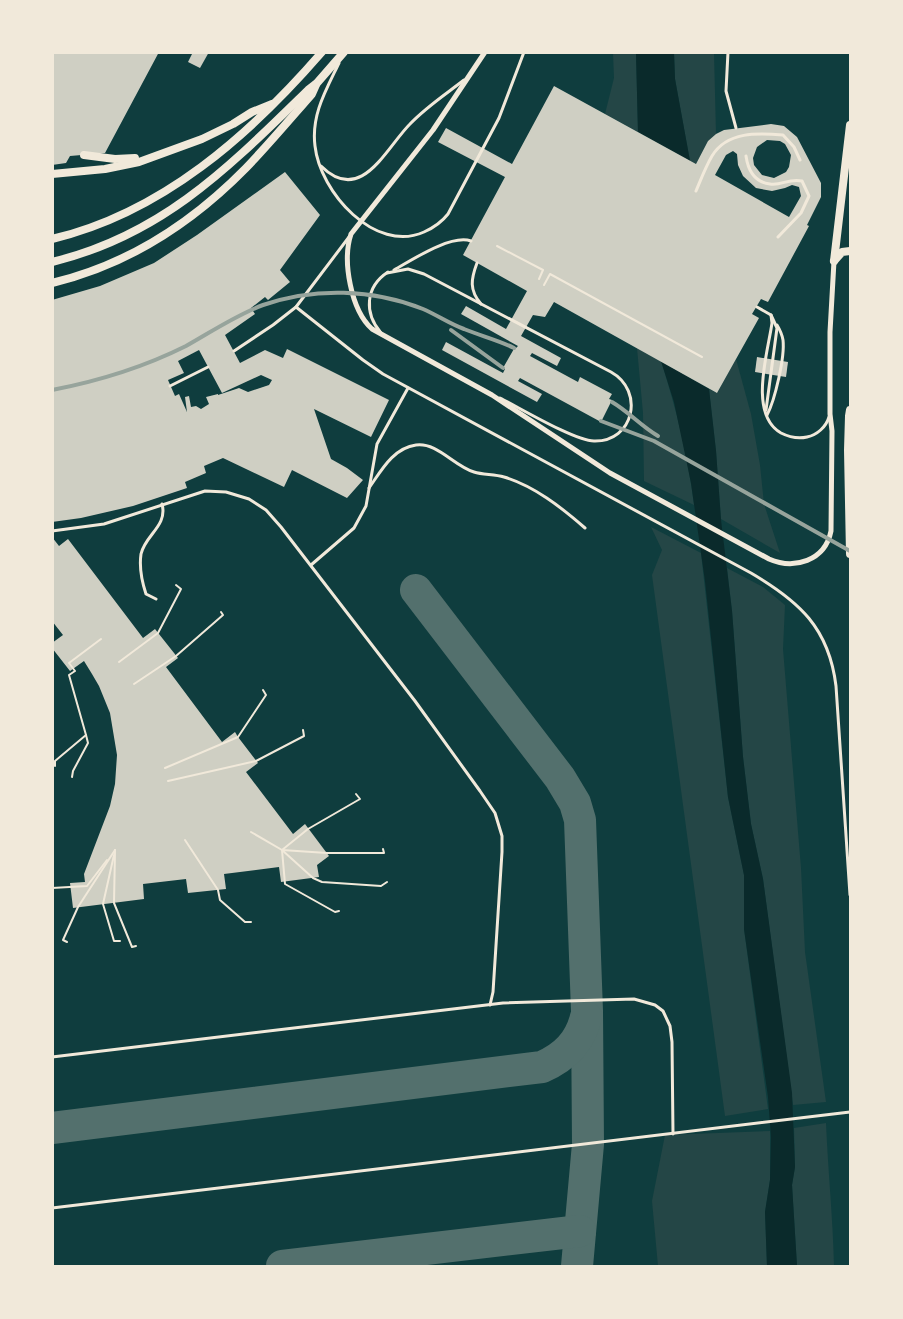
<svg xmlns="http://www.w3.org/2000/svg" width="903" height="1319" viewBox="0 0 903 1319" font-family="Barlow,sans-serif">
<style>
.green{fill:#244646}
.water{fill:#0a2a2b}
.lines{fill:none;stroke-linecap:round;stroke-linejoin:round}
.taxiway{stroke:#53706d;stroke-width:32}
.building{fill:#cfcfc3;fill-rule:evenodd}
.path{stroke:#f1e9da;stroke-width:2}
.service{stroke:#f1e9da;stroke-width:3}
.minor{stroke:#f1e9da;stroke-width:5}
.tertiary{stroke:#f1e9da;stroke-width:8}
.rail{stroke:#97a49c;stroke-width:4}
</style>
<rect width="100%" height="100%" fill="#0f3d3e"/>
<g class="green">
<polygon points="613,53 636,53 638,132 605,114 614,78"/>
<polygon points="674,53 714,53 716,134 708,141 696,164 690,161 675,79"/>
<path d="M637,348L661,361C676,408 688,456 694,505L644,481L643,413Z"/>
<polygon points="736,359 751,414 760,465 764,504 780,553 721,519 716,451 709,389 717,393"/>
<polygon points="651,527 701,553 728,797 744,875 744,929 768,1109 725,1116 652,575 662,550"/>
<polygon points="727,568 763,587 785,605 783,649 801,868 805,952 826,1102 793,1105 763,879 751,824 743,757 732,611"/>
<path d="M826,1123C828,1171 833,1219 834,1266H797L792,1185L795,1167L794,1128Z"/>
<polygon points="770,1131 770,1180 765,1212 767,1266 658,1266 652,1201 665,1135"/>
</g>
<g class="water">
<polygon points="636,53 674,53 675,79 690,161 638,132"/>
<polygon points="661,361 709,389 716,451 721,520 732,611 743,757 751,824 763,879 792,1093 795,1167 792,1185 797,1266 767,1266 765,1212 770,1180 771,1137 768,1097 744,929 744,875 728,797 705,581 691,483 674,402"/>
</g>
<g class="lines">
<g class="taxiway">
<polyline points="416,590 560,778 575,803 580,820 587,1011 588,1144 577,1266"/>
<path d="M52,1128L542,1067C565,1057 580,1042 586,1017"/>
<polyline points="282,1266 580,1231"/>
</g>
</g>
<g class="building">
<polygon points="52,52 159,52 105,153 70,156 66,163 52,165"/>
<polygon points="193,52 209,52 200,68 188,62"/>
<path d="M554,86L696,164L708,141L716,134L724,130L771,124L784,126L797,137L821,183V197L807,225L809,226L768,302L761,299L752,314L759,318L717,393L554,302L545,317L533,315L521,336L561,358L557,366L532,353L530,356L578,382L580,377L612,394L609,399L612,400L601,422L520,378L518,381L542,394L537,402L442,350L446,342L503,373L505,369L503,368L515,347L516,348L518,346L461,314L466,306L506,329L527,291L463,255L505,177L438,142L446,128L512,164ZM767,140L780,141L785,144L791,155L789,167L786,172L774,178L762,175L754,165L753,158L757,147ZM733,151L737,154L738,165L743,176L756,188L772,191L785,188L792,185L799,187L801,196L789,217L715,175L726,155Z"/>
<path d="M285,172L320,215L280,270L290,282L268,300L265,297L251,308L255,314L225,335L240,363L265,350L283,358L287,349L389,400L371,437L314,409L331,459L347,468L363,480L347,498L292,470L284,487L223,458L204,466L206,473L185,482L187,488L133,506L81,518L52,522V300L100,286L154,263L197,235ZM199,350L222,393L261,375L272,380L269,385L248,392L239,388L218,395V394L206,397L209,404L201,409L196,406L191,407L189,396L185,397L187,412L179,394L175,396L168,380L184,373L178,361Z"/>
<polygon points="757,357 788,362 786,377 755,372"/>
<polygon points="52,537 59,546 68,539 143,638 155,629 178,658 166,667 222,742 235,732 238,737 258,763 246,772 293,834 305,824 329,856 317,865 319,877 281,882 279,867 224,874 226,889 188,893 186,879 143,884 144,899 73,908 70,883 85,882 84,874 110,806 115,784 117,755 110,713 99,686 92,674 84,661 70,671 52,648 52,643 63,635 52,621"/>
</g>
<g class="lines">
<g class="path">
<polyline points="497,246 543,270 539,279"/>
<polyline points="544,285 550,274 702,357"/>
<polyline points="119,662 158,633 181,589 176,585"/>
<polyline points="134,684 176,656 223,615 221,612"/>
<polyline points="55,766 55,761 86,735 69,675 75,671 69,663 101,639"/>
<polyline points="165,768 238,737 266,695 263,690"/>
<polyline points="72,777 73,771 88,743 86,735"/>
<polyline points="168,781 256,761 304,736 303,730"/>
<polyline points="251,832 282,850 313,878 322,882 381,886 387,882"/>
<polyline points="185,840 218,890 220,900 245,922 251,922"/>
<polyline points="115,850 114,903 132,947 136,946"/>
<polyline points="282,850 327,853 384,853 383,849"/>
<polyline points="282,850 308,829 360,799 356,794"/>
<polyline points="282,850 285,884 335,912 339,911"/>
<polyline points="114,855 103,904 114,941 120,941"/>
<polyline points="52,888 87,886 107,860"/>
<polyline points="67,942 63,940 78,907 115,850"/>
</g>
<g class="service">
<polyline points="728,52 726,91 736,128"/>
<path d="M339,63C326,90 311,115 315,146C320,192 375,254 424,232C433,228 441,223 448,214L499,118L524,52"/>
<path d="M746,156C748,170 754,182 770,184C781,186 789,178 802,181L809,196L801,213L778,237"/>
<path d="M321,166C361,206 386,148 410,124C426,107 446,94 464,80"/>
<path d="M696,191C701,179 706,166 712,156C727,131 758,133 783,135L794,147L800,160"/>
<path d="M477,263C471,279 469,290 481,304"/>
<path d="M394,270C412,260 451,234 471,241"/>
<path d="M387,273L408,269L424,274L611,372C645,391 634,442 594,441C575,441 520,408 500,398"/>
<polyline points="296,307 349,237"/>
<polyline points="757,307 771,315 777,328 766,410"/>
<path d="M771,315L772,323C768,352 748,414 781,433C789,437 798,439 807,437C817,435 826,427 829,417"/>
<path d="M381,333C364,313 365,287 388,272"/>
<path d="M234,351L273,325L296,307L363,360L383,374L751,573C799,601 829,628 836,686L850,895"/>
<polyline points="170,386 208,367"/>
<path d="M767,415C775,400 785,357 783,340C782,334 780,330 777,325"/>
<path d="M369,488C381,471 393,448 416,445C437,442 454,466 474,472C483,475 494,474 504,477C534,486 561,507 585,528"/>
<polyline points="52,531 104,524 205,491 226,492 249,499 266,510 281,527 415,701 480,791 495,813 502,836 502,852 493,992 490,1005"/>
<polyline points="311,565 354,528 366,506 377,444 408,388"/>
<path d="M156,599L146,594C142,582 139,568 141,554C145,535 168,526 162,504"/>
<polyline points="52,1057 503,1003 634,999 655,1005 663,1011 670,1026 672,1042 673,1134"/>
<polyline points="52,1208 850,1112"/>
</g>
<path class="minor" d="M485,52L433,130L351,234C342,261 351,310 372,329L492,395L610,473L769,559C794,570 825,561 831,531L832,431L830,414V332L834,261"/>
<g class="tertiary">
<polyline points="84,155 115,159 135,158"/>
<polyline points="52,174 105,169 139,162 202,139 233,124 252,112 272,104"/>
<path d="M52,239C162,213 250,135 322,52"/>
<polyline points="834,261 850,125"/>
<polyline points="834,261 842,252 850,251"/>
<path d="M52,262C163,235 229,167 308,90L317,83L344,52"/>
<path d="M52,283C127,265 192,223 246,168C269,144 290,119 312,94L316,85"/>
<polyline points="850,410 849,416 848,450 850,554"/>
</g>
<g class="rail">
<polyline points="451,330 503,368"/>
<path d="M52,390C99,381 144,367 186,346C211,332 236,315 263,305C315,287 373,289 423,309C437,315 450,324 464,329C481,336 498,340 514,348"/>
<path d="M612,402C629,412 641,426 658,436"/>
<polyline points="601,421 654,441 850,551"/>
</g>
</g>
<rect width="903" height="1319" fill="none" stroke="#f1e9da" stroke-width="108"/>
</svg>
